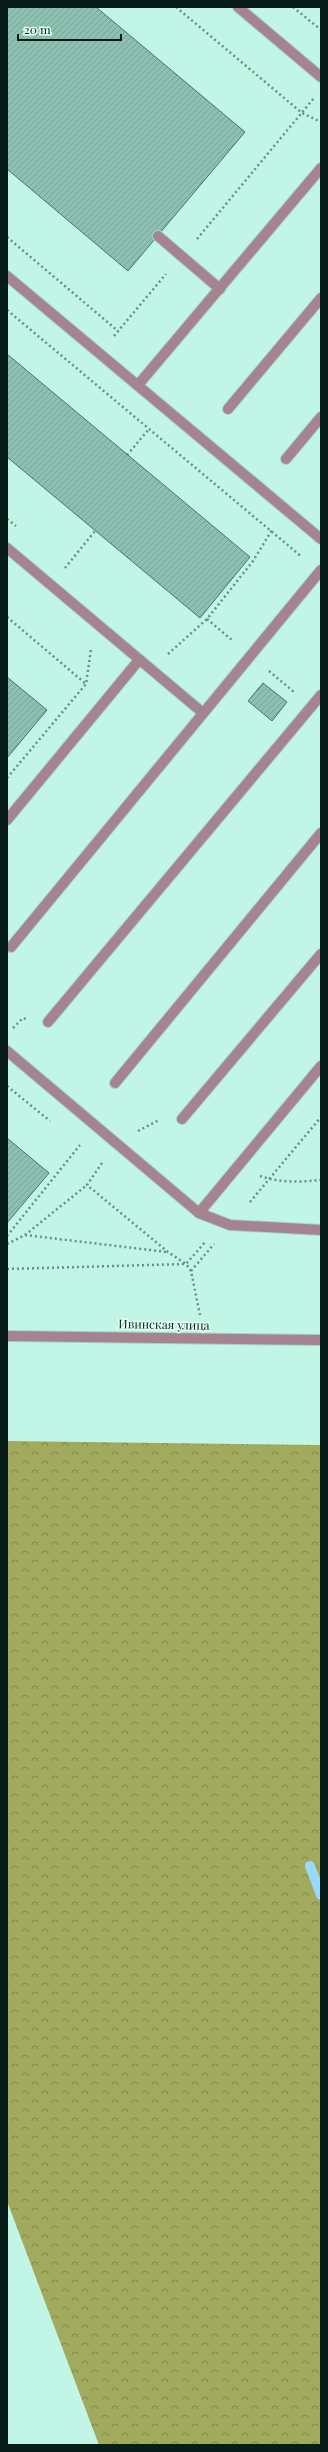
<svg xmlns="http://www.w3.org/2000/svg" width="328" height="2452" viewBox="0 0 328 2452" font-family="'Playfair Display',serif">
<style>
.forest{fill:url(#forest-crowns)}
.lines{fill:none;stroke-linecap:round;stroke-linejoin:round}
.stream{stroke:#9ad9fd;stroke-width:10}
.building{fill:url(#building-hatch);stroke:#447668}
.service-casing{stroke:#a3d3c5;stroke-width:12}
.tertiary-casing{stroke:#a3d3c5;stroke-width:12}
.path{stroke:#698f84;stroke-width:2.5;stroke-dasharray:2 3;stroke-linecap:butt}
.service{stroke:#a58390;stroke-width:10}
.tertiary{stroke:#a58390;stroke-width:10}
.labels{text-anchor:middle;stroke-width:3.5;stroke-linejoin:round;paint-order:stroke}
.street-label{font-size:12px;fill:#081d17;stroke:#dffef4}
</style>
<defs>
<pattern id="forest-crowns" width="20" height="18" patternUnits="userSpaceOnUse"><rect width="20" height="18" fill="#a1aa5d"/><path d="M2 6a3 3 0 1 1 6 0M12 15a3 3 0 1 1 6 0" fill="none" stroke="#818a4c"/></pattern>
<pattern id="building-hatch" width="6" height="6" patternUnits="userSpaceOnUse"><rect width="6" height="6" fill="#8cc0b0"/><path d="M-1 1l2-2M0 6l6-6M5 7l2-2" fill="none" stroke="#77a597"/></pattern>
</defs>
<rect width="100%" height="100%" fill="#c1f6e6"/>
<polygon class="forest" points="7,1441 321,1445 321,2445 99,2445 7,2201"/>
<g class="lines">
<polyline class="stream" points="310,1866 321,1895"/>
</g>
<g class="building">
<polygon points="7,7 96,7 245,132 128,271 7,169"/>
<polygon points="7,354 250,557 200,618 7,457"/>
<polygon points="7,677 47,710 7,758"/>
<polygon points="263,683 287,702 272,721 248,701"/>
<polygon points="7,1138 49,1173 7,1223"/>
</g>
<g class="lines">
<defs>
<g id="service">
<polyline points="238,7 321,77"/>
<polyline points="158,236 220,289"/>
<polyline points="7,276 321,539"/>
<polyline points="138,385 321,168"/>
<polyline points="228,409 321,298"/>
<polyline points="286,459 321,417"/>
<polyline points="7,548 203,713"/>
<polyline points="7,820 139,660"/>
<polyline points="11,947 321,570"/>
<polyline points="48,1022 321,695"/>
<polyline points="7,1051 199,1213 230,1225 321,1230"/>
<polyline points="115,1083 321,833"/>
<polyline points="182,1119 321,954"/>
<polyline points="199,1213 321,1066"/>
</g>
<polyline id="tertiary" points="7,1336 321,1340"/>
</defs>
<use href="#service" class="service-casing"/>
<use href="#tertiary" class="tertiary-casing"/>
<g class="path">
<polyline points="176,7 302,113 321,122"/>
<polyline points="293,7 321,30"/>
<polyline points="7,237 118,331"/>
<polyline points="197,239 314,98"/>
<polyline points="7,310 302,557"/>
<polyline points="114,336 166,274"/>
<polyline points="127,455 149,429"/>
<polyline points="7,519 16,526"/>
<polyline points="65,568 95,531"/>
<polyline points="7,617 86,684"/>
<polyline points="207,619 233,641"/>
<polyline points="168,654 207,619 253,561 272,530"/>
<polyline points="269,671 294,692"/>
<polyline points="7,778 86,684 91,649"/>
<polyline points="13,1028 23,1018 26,1019"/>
<polyline points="7,1086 50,1121"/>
<polyline points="138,1131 159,1120"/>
<polyline points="102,1163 87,1185 168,1252 186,1264 191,1271 200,1315"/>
<path d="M260,1176C279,1183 302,1182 321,1180"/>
<polyline points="250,1202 321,1117"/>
<polyline points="25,1235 167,1252"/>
<polyline points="7,1236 80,1145"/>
<polyline points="7,1244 25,1235 87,1185"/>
<polyline points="7,1269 186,1264 206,1241"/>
<polyline points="191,1271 214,1244"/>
</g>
<use href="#service" class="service"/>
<use href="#tertiary" class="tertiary"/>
</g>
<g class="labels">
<g class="street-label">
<text transform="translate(164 1325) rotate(1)" y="4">Ивинская улица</text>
</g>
</g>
<rect width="328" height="2452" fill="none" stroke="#081d17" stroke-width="16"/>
<path d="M18 34v6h103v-6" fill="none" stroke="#081d17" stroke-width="2"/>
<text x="24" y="34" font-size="12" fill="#081d17" stroke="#dffef4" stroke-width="3" paint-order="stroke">20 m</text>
</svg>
